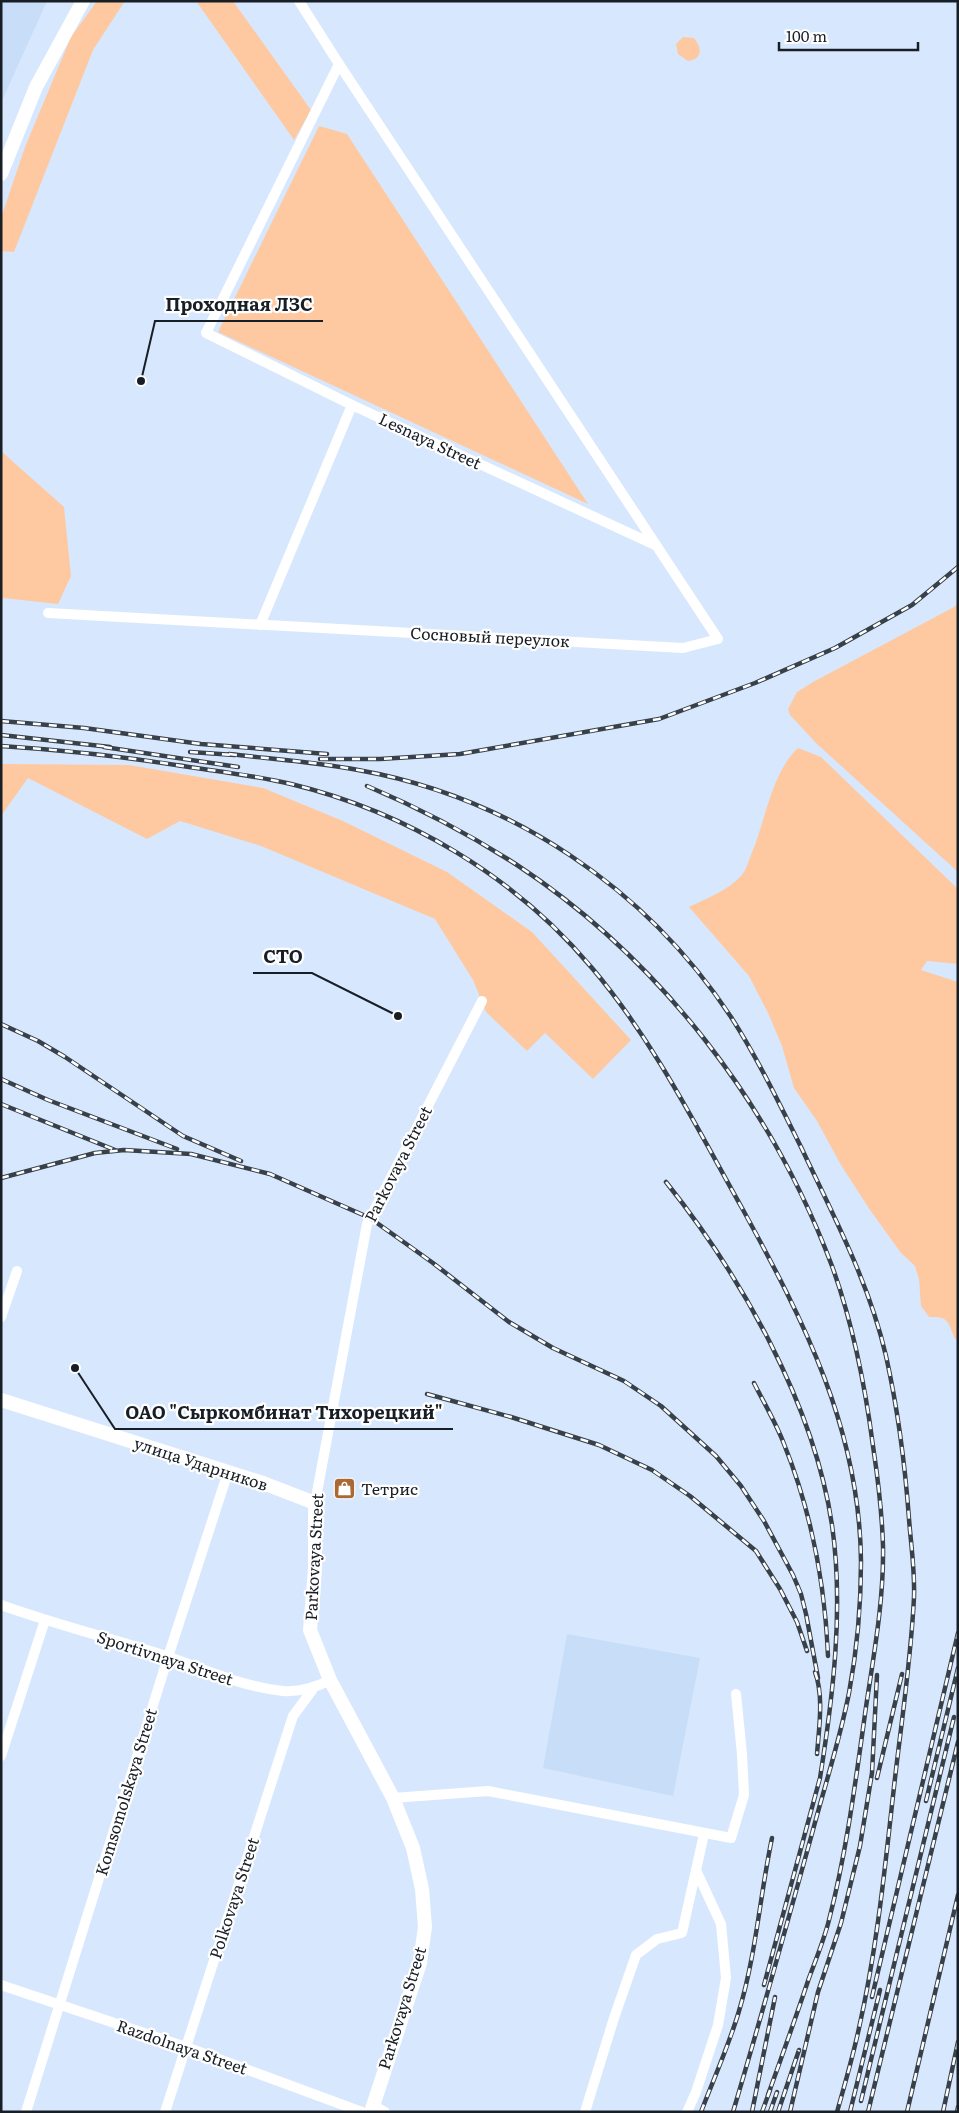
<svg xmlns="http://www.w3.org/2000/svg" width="959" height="2113" viewBox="0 0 959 2113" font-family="Literata,serif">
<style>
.built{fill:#c7ddf8}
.green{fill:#fec9a1}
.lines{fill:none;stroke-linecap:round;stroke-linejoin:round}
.street{stroke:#fff;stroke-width:10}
.secondary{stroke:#fff;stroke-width:14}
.rail-casing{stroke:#38404a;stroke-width:4.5}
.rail{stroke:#fff;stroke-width:2.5;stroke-dasharray:8;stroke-linecap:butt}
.labels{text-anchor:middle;stroke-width:4.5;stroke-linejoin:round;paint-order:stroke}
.street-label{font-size:16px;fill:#181e25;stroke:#fff}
.poi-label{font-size:16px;fill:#181e25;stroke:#fff;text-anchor:start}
.leader{fill:none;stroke:#181e25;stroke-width:2}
.callout-dot{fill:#181e25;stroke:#fff;stroke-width:2}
.callout-label{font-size:18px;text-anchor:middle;font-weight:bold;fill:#181e25;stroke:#fff;stroke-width:4.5;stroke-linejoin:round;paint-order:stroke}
</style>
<rect width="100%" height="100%" fill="#d7e8fe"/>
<g class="built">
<polygon points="1,1 47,1 1,103"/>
<polygon points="567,1634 700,1658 673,1796 543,1768"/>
</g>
<g class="green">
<polygon points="97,1 125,1 93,50 14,252 1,251 1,218 25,147 71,37"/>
<polygon points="196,1 233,1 311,110 294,140"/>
<path d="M683,37L694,38C702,48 703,59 688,61L678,54L676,44Z"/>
<polygon points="319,126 347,134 588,504 218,332"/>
<polygon points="1,451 64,507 71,576 58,604 3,598 1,606"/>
<polygon points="958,603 958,872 817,744 790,715 788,709 797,692 813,682 954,607"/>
<path d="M798,748L821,757L958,889V964L927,961L921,970L958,982V1339H955C948,1322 949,1316 929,1317L921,1306L919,1279L915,1266L901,1253L870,1210L841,1165L817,1121L794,1088L782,1046L769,1015L749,976L689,907C707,898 727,891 741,876C746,871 748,862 751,855C765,823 771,773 798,748Z"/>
<polygon points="1,764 129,765 263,788 343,821 447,872 532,932 631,1040 593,1079 545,1033 527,1051 486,1012 473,980 435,919 261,846 180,821 147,839 28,778 1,816"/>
</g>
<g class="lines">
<g class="street">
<polyline points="339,64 206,333 352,405 655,545"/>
<polyline points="48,613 683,648 718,639 339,64 299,1"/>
<polyline points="260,625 352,405"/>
<polyline points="1,1317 17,1271"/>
<polyline points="315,1503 367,1224 482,1001"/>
<path d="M1,1605C57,1625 114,1639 169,1657C207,1670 243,1687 283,1691C300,1692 315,1688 330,1680"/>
<polyline points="1,1756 45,1620"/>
<polyline points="393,1798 488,1791 731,1838 744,1795 742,1754 736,1694"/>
<polyline points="1,1985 186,2047 362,2112"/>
<polyline points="373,2105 385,2112"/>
<polyline points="26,2112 168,1657 228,1472"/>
<polyline points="165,2112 293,1716 313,1689"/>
<polyline points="585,2112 614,2018 636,1955 657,1939 682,1933 704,1834"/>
<polyline points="687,2112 696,2092 718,2025 726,1978 721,1924 696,1870"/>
</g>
<g class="secondary">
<polyline points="1,174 36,87 83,1"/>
<polyline points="1,1400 263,1483 315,1503 315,1569 310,1630 330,1680 393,1798 413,1848 422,1889 425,1927 420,1963 371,2112"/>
</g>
<defs>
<g id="rail">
<polyline points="1,721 84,728 201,744 327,754"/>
<polyline points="1,735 110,747"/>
<path d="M1,746C64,750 127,757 189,767C223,772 257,776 291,784C407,812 516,877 592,968C653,1040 696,1126 742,1208C804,1321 860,1430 861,1562C861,1606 857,1650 849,1693C840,1739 825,1785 813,1830C787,1924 761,2018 733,2112"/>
<polyline points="104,747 238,767"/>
<polyline points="190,752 235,755"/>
<path d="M229,754C272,759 316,762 358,770C511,797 646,888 731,1017C758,1059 779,1103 801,1147C833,1215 869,1282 886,1356C898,1410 905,1464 909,1519C911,1545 915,1571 914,1597C911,1661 901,1724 894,1787C885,1867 877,1949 859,2028C853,2056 845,2084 837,2112"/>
<polyline points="320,759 380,759 460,754 659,719 755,683 835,648 912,605 958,567"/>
<path d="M367,786C419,808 469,834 517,865C660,959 772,1106 832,1266C853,1324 865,1385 873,1446C878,1479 882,1513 883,1546C884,1600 874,1653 866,1707C856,1778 847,1850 829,1920C824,1940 816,1959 809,1978C796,2017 782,2056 768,2095"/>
<polyline points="1,1024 38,1041 65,1057 183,1136 241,1161"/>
<polyline points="1,1079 48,1100 177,1149"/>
<polyline points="1,1104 115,1150"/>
<polyline points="1,1178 95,1153 124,1150 191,1154 270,1174 370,1218 433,1263 509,1322 553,1348 624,1381 661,1406 716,1456 741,1486 764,1521 793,1575 801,1594 806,1614 818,1678"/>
<path d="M666,1182C741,1276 814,1404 832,1525C844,1608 833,1696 820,1778L764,1985"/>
<path d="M754,1383C764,1403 776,1423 784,1444C811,1511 825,1585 828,1656"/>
<polyline points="427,1394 511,1417 599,1445 652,1470 690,1496 756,1551 780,1589 797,1622 807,1651"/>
<path d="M815,1672C824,1696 819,1728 817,1754"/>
<polyline points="877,1778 902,1674"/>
<polyline points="926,1801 958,1668"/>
<polyline points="872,1997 958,1633"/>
<polyline points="861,2101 954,1717"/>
<path d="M701,2112C714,2078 729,2045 739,2011C756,1955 760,1895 772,1838"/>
<polyline points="752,2112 775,1997"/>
<polyline points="762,2112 770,2090"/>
<polyline points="770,2112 777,2092"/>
<polyline points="778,2112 799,2050"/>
<polyline points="790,2112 818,1992 841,1923 860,1846 872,1773 877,1675"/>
<polyline points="850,2112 880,1990"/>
<polyline points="868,2112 958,1742"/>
<polyline points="907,2112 958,1895"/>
<polyline points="943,2112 958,2042"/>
<polyline points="957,2112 958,2107"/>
</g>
</defs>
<use href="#rail" class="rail-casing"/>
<use href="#rail" class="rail"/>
</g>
<defs>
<symbol id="shop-square" viewBox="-11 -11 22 22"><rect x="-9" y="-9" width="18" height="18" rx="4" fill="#aa6933" stroke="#fff"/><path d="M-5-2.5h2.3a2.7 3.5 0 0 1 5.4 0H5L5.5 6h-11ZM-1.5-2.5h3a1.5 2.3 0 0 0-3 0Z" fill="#fff"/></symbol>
</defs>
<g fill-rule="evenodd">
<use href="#shop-square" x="332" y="1476" width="25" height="25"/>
</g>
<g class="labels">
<g class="street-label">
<text transform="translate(430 441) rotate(25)" y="6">Lesnaya Street</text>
<text transform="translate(490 637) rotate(3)" y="6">Сосновый переулок</text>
<text transform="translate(398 1164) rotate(-63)" y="6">Parkovaya Street</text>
<text transform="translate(201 1464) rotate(18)" y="6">улица Ударников</text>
<text transform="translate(314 1557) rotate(-87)" y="6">Parkovaya Street</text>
<text transform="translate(165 1658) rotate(18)" y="6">Sportivnaya Street</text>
<text transform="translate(126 1792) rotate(-73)" y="6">Komsomolskaya Street</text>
<text transform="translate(234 1898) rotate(-72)" y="6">Polkovaya Street</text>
<text transform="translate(402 2008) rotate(-73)" y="6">Parkovaya Street</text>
<text transform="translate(182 2047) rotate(19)" y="6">Razdolnaya Street</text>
</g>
<g class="poi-label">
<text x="361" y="1495">Тетрис</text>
</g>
</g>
<path class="leader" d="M141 381L155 321H323M398 1016L312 973H253M75 1368L115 1429H453"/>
<g class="callout-dot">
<circle cx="141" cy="381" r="5"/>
<circle cx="398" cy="1016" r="5"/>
<circle cx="75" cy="1368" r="5"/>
</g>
<g class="callout-label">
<text x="239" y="311">Проходная ЛЗС</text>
<text x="283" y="963">СТО</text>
<text x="284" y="1419">ОАО "Сыркомбинат Тихорецкий"</text>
</g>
<rect width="959" height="2113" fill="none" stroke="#181e25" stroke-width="5"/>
<path d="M779 42v8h139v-8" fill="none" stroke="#181e25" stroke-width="2.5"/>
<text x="786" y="42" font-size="15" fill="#181e25" stroke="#ffffff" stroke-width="4" paint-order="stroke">100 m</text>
</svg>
